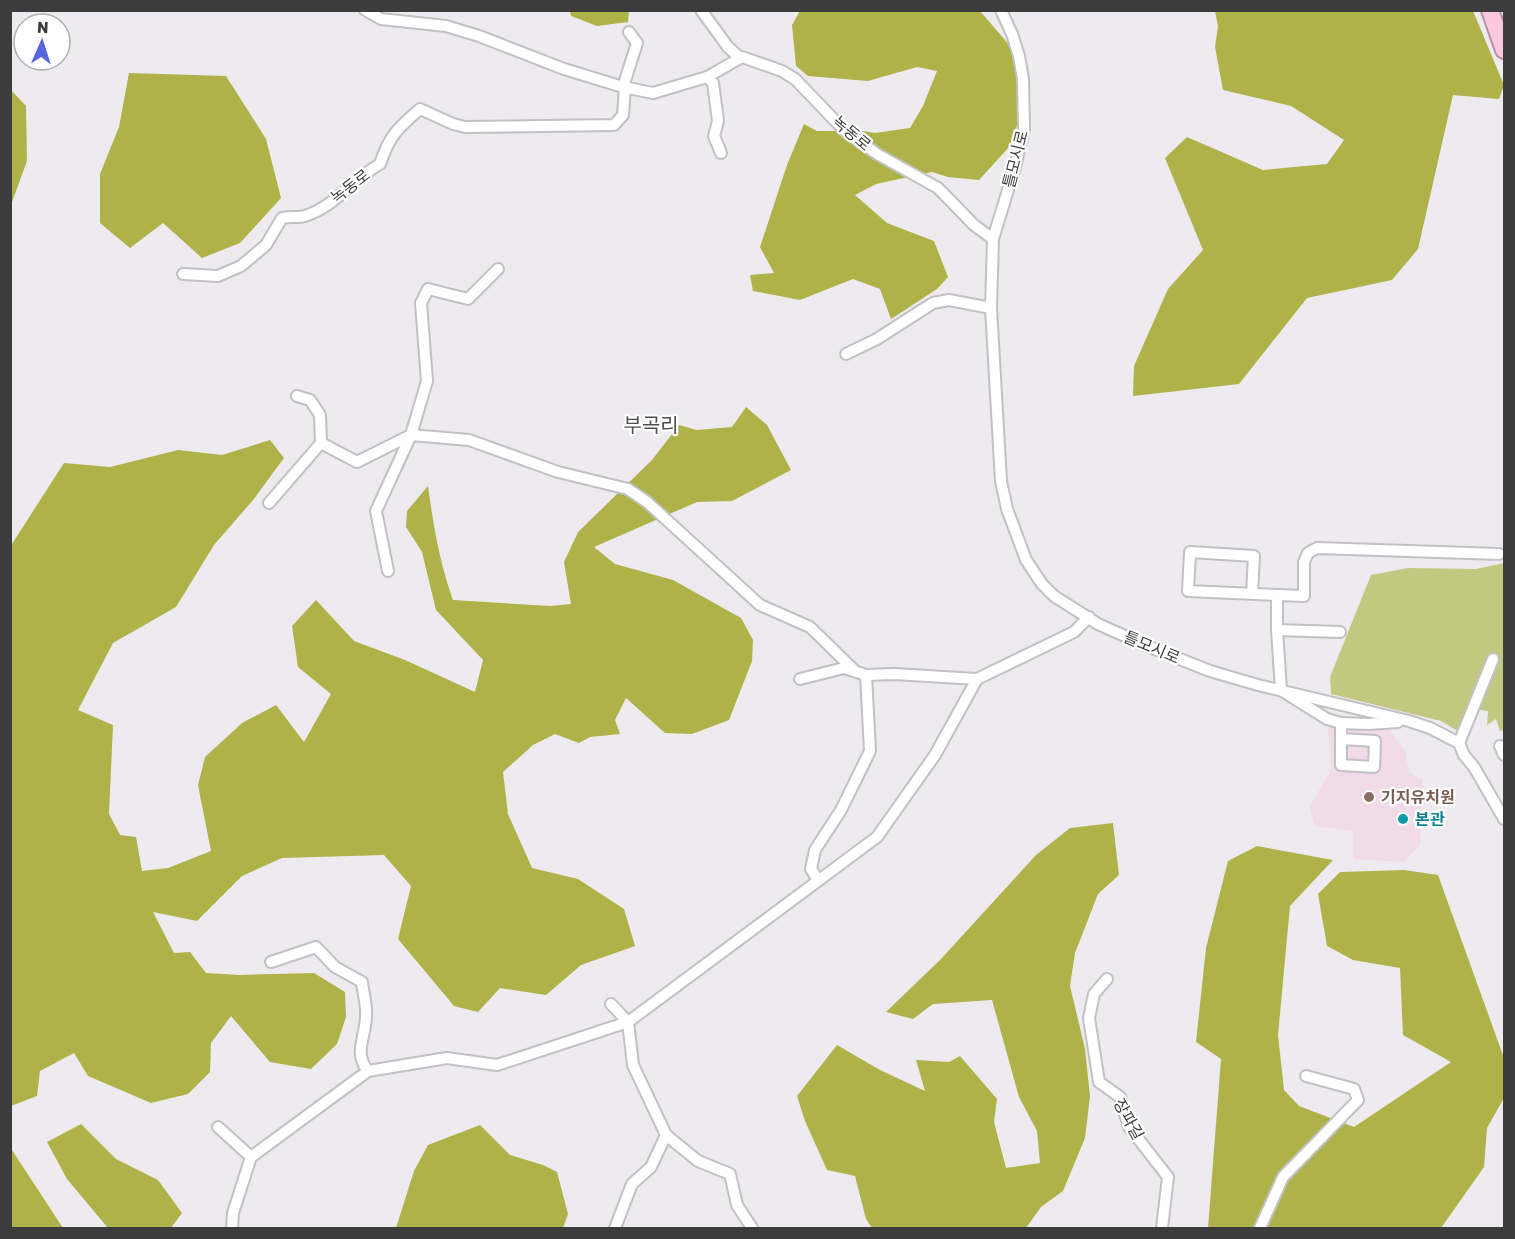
<svg xmlns="http://www.w3.org/2000/svg" width="1515" height="1239" viewBox="0 0 1515 1239" font-family="Rubik,'Noto Sans KR',sans-serif">
<style>
.education{fill:#f1dbe8}
.green{fill:#c3c881}
.forest{fill:#aeb248}
.lines{fill:none;stroke-linecap:round;stroke-linejoin:round}
.minor-casing{stroke:#c2c0c3;stroke-width:14}
.trunk-casing{stroke:#b88fa0;stroke-width:20}
.minor{stroke:#fff;stroke-width:10}
.trunk{stroke:#fcc8de;stroke-width:16}
.education-dot{fill:#8d6e63;stroke:#fff;stroke-width:2}
.culture-dot{fill:#0f9aa8;stroke:#fff;stroke-width:2}
.labels{text-anchor:middle;stroke-width:4.5;stroke-linejoin:round;paint-order:stroke}
.street-label{font-size:16px;fill:#3c3c3d;stroke:#fff}
.education-label{font-size:16px;font-weight:bold;fill:#785e54;stroke:#fff;text-anchor:start}
.culture-label{font-size:16px;font-weight:bold;fill:#0d838f;stroke:#fff;text-anchor:start}
.quarter-label{font-size:20px;fill:#4f4d50;stroke:#fff}
</style>
<rect width="100%" height="100%" fill="#edebef"/>
<polygon class="education" points="1328,727 1389,729 1405,751 1409,772 1423,780 1420,845 1404,862 1353,859 1353,831 1314,826 1310,806 1331,770"/>
<polygon class="green" points="1504,563 1504,730 1500,731 1496,719 1487,725 1488,711 1472,709 1461,733 1441,721 1331,694 1330,677 1371,575 1408,568 1476,569"/>
<g class="forest">
<polygon points="570,11 570,10 629,11 628,22 597,26 571,16"/>
<polygon points="800,11 980,11 1028,67 1030,86 1010,146 979,180 948,177 932,172 876,184 855,195 887,223 934,241 948,277 937,289 891,319 880,289 853,279 800,300 753,291 750,275 774,273 760,247 787,165 804,124 817,131 863,131 875,133 910,128 923,106 937,71 917,67 868,81 808,76 796,66 792,25"/>
<polygon points="1215,11 1473,11 1504,85 1499,99 1453,95 1418,249 1392,280 1307,298 1239,384 1133,396 1134,366 1168,289 1203,250 1165,158 1187,137 1263,170 1327,164 1344,140 1291,106 1223,90 1215,47 1218,26"/>
<polygon points="129,73 226,76 266,139 281,198 240,243 202,258 163,223 130,248 100,223 100,174 119,127"/>
<polygon points="11,90 26,106 27,161 11,205"/>
<path d="M746,407L767,425L791,470L732,501L697,502L594,547L615,564L673,580L741,618L753,640L752,661L729,720L692,734L665,733L626,698L615,720L620,734L590,737L579,743L555,734L533,745L503,772L508,814L532,868L578,879L624,909L635,946L581,965L546,995L500,988L478,1012L454,1006L398,939L411,886L384,855L282,858L242,876L197,921L153,912L174,953L190,952L206,973L239,975L314,973L345,992L346,1017L337,1044L311,1069L270,1062L231,1016L211,1043L210,1072L188,1094L151,1103L88,1076L74,1053L40,1071L37,1096L11,1106L10,547L64,463L110,467L178,450L222,455L270,440L284,458L253,500L214,545L176,607L113,643L78,710L113,725L109,814L120,835L136,837L142,871L168,868L211,851L198,785L205,757L242,723L276,705L304,742L331,694L298,667L292,626L316,600L354,641L405,660L475,692L483,660L436,610L422,552L406,527L407,511L428,486C433,524 440,564 453,600L550,606L571,604L564,562L578,532L652,460L679,425L697,430L732,427Z"/>
<polygon points="1113,823 1119,875 1098,894 1075,953 1070,986 1085,1049 1090,1096 1085,1138 1063,1191 1041,1207 1026,1228 872,1228 866,1219 855,1176 827,1170 805,1121 797,1096 837,1045 880,1070 925,1091 916,1060 949,1062 960,1056 997,1099 994,1122 1006,1168 1040,1163 1037,1131 1019,1097 992,1000 933,1004 913,1019 886,1012 941,959 1036,855 1070,828"/>
<polygon points="1257,846 1333,860 1290,906 1278,1035 1284,1090 1299,1106 1354,1127 1451,1062 1403,1035 1400,968 1353,960 1327,946 1318,894 1340,872 1404,870 1438,875 1504,1058 1504,1098 1487,1128 1484,1167 1441,1228 1208,1228 1221,1059 1196,1042 1206,948 1228,861"/>
<polygon points="81,1124 116,1159 158,1180 182,1213 171,1228 108,1228 67,1179 47,1142"/>
<polygon points="480,1125 510,1155 543,1165 557,1172 568,1214 563,1228 396,1228 414,1171 428,1145"/>
<polygon points="10,1147 63,1228 11,1228"/>
</g>
<g class="lines">
<defs>
<g id="minor">
<polyline points="365,10 381,19 446,26 479,36 564,69 623,87 653,93 707,77 742,57 782,71 795,79 844,130 877,154 938,188 974,225 993,239"/>
<polyline points="701,10 728,47 740,58"/>
<polyline points="1001,10 1012,34 1019,56 1023,79 1024,129 1015,167 993,239 991,308 1001,481 1007,509 1026,560 1042,584 1054,596 1098,624 1147,646 1210,671 1258,685 1409,721 1430,728 1459,743 1464,755 1474,767 1504,819"/>
<polyline points="707,77 713,83 718,121 714,136 721,153"/>
<polyline points="623,87 637,43 629,32"/>
<path d="M183,274L218,276L241,266L266,245L282,218C290,216 298,218 305,216C336,206 353,179 380,164C389,136 398,128 420,109L453,124L465,127L614,125L623,115L625,87"/>
<polyline points="846,354 877,339 933,303 949,300 991,308"/>
<polyline points="297,396 310,400 320,415 321,443 357,462 411,435 469,440 558,472 628,489 647,502 760,605 810,627 854,670"/>
<polyline points="269,503 321,443"/>
<polyline points="388,571 376,511 411,435 427,381 421,303 428,289 468,299 498,269"/>
<polyline points="1252,594 1254,556 1190,552 1188,591 1277,595 1277,630 1281,690 1327,719 1341,723 1341,765 1374,767 1375,741 1341,739"/>
<polyline points="1277,595 1304,596 1304,562 1308,553 1317,548 1499,554"/>
<polyline points="1277,630 1340,632"/>
<polyline points="800,679 844,668 866,675 894,674 977,679"/>
<polyline points="1341,723 1368,724 1398,722"/>
<polyline points="1459,743 1493,659"/>
<polyline points="1500,746 1504,755"/>
<polyline points="818,880 811,869 815,850 841,810 870,751 866,675"/>
<path d="M271,962L316,947L335,967L362,982C363,993 367,1005 366,1016C366,1036 353,1053 368,1071"/>
<polyline points="1107,979 1094,994 1089,1018 1099,1082 1120,1097 1129,1127 1168,1177 1162,1228"/>
<polyline points="611,1004 628,1022 633,1065 666,1135 651,1167 632,1184 615,1228"/>
<polyline points="218,1127 251,1157"/>
<polyline points="666,1135 698,1161 730,1174 737,1205 752,1228"/>
<polyline points="232,1228 233,1213 251,1157 368,1071 447,1058 497,1065 628,1022 877,837 935,755 977,679 1074,632 1089,617"/>
<polyline points="1260,1228 1283,1177 1358,1100 1354,1089 1306,1076"/>
</g>
<polyline id="trunk" points="1490,10 1504,50"/>
</defs>
<use href="#minor" class="minor-casing"/>
<use href="#trunk" class="trunk-casing"/>
<use href="#minor" class="minor"/>
<use href="#trunk" class="trunk"/>
</g>
<circle class="education-dot" cx="1369" cy="797" r="6"/>
<circle class="culture-dot" cx="1403" cy="819" r="6"/>
<g class="labels">
<g class="street-label">
<text transform="translate(852 133) rotate(40)" y="6">녹동로</text>
<text transform="translate(1015 159) rotate(-76)" y="6">틀모시로</text>
<text transform="translate(350 186) rotate(-38)" y="6">녹동로</text>
<text transform="translate(1152 647) rotate(23)" y="6">틀모시로</text>
<text transform="translate(1129 1119) rotate(61)" y="6">장파길</text>
</g>
<g class="education-label">
<text x="1381" y="803">기지유치원</text>
</g>
<g class="culture-label">
<text x="1415" y="825">본관</text>
</g>
<g class="quarter-label">
<text x="651" y="432">부곡리</text>
</g>
</g>
<rect width="1515" height="1239" fill="none" stroke="#3c3c3d" stroke-width="24"/>
<g transform="translate(42 42) rotate(3)"><circle r="28" fill="#ffffff" stroke="#b1b1b1" stroke-width="1.5"/>
<path d="M0-4.5L10 22L0 15L-10 22Z" fill="#5766dd"/>
<text y="-9" font-size="16" font-weight="bold" text-anchor="middle" fill="#3c3c3d">N</text>
</g>
</svg>
